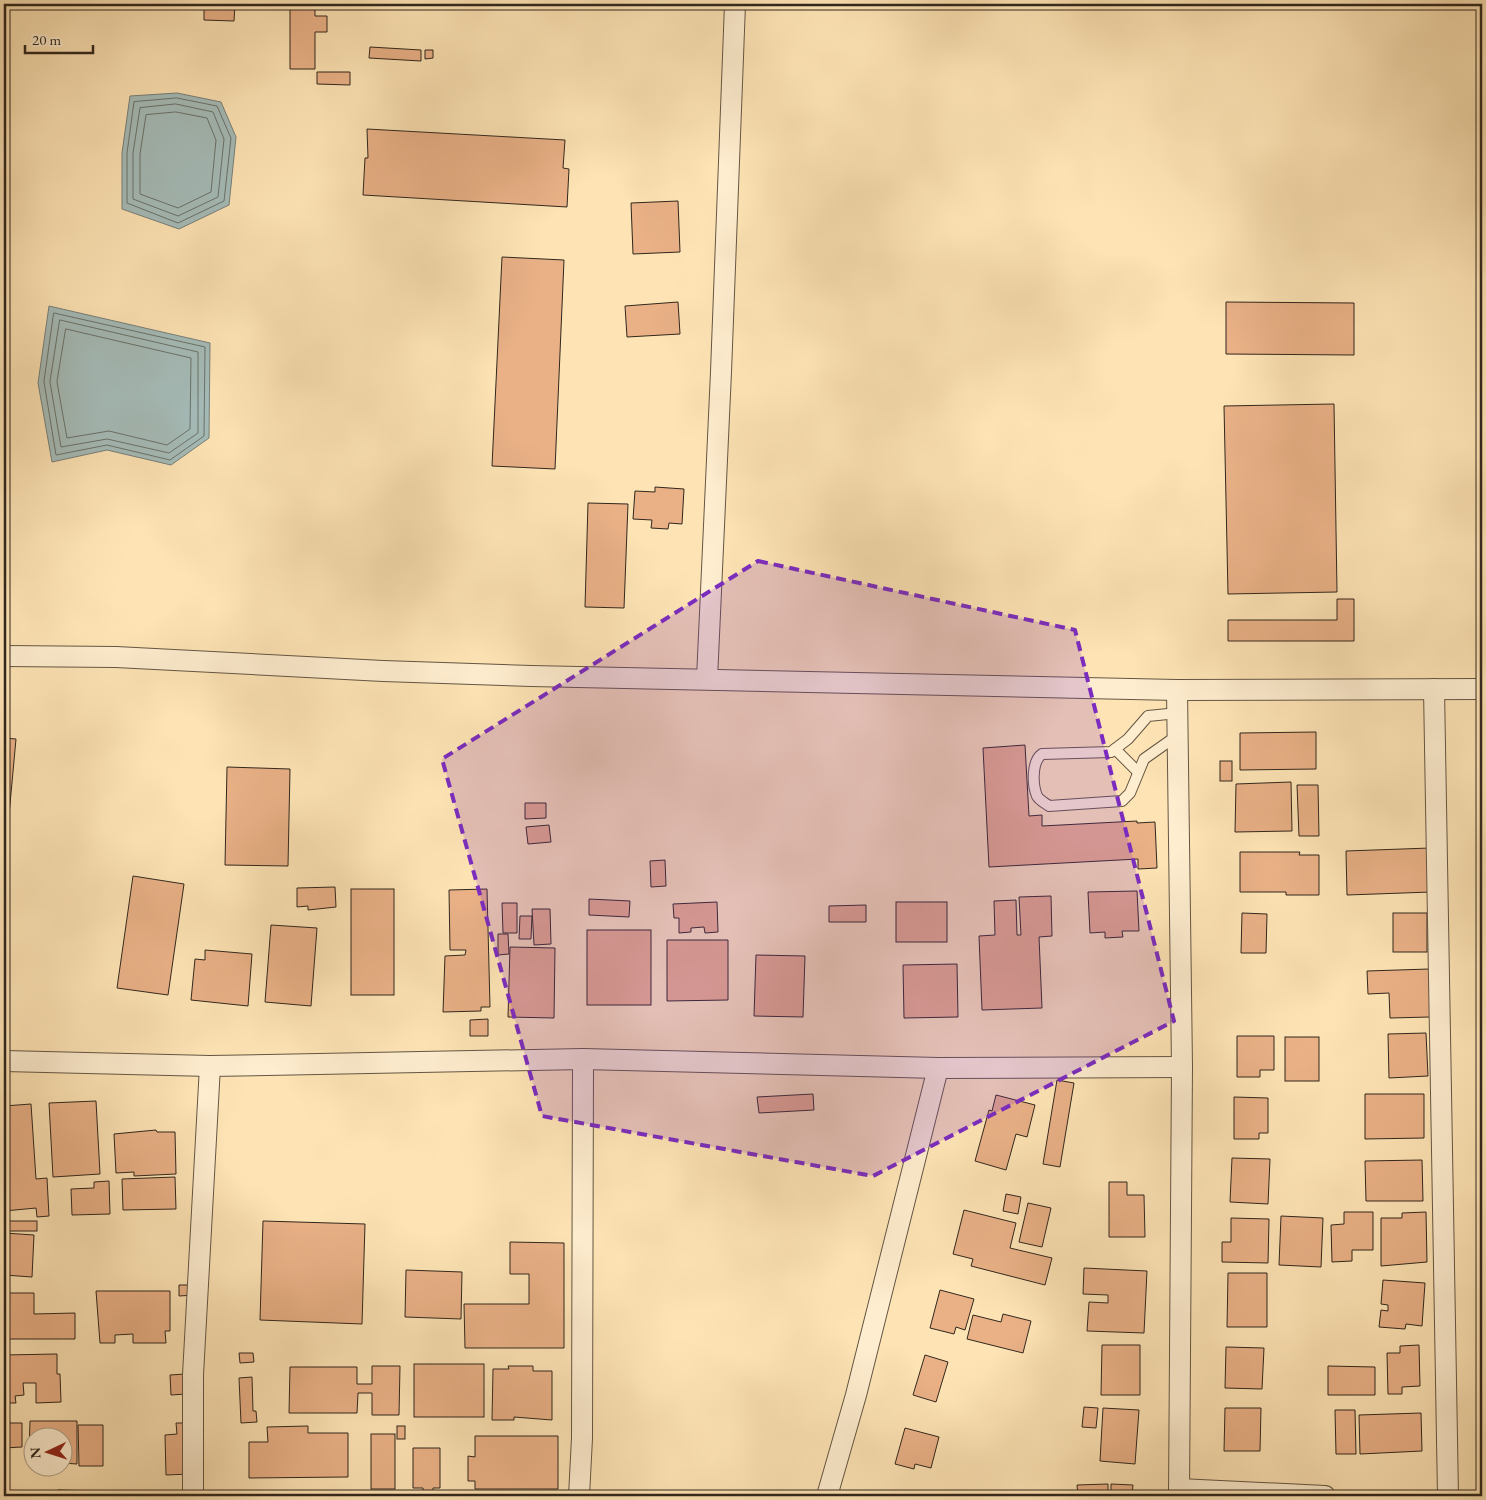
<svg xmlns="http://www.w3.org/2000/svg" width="1486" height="1500" viewBox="0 0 1486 1500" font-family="'EB Garamond',serif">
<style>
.water{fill:#a5bcb9;stroke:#76807b}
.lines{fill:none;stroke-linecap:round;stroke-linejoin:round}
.shore{stroke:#6a726b;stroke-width:1}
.building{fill:#eab187;stroke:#30271d}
.service-casing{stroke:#645643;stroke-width:12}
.minor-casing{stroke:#645643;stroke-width:22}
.service{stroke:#feedcf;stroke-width:10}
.minor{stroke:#feedcf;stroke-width:20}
.marked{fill:#7b2cbf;fill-opacity:0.2;stroke:#7b2cbf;stroke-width:4;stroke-dasharray:10 6;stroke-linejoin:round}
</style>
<rect width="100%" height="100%" fill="#fee4b5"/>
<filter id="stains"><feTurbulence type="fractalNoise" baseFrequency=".004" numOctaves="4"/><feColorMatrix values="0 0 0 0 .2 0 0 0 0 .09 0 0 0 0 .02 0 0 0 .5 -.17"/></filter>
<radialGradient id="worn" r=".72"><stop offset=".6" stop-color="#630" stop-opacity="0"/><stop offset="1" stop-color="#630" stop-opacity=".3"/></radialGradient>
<g class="water">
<polygon points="177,93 221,102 236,137 229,205 179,229 122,209 122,153 130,96"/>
<polygon points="49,306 210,343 209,438 171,465 107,450 52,462 38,383"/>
</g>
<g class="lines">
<g class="shore">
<polygon points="177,98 217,106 231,138 224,201 178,223 127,203 127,153 134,102"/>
<polygon points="176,104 213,112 224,139 218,197 178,216 133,199 133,153 140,108"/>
<polygon points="176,112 207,118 216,140 211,192 178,208 140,194 140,154 146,115"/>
<polygon points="54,313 205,347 204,436 170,460 107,445 56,455 44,382"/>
<polygon points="60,320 198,352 198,433 169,453 107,439 61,447 50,382"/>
<polygon points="66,329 191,358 190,429 167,445 109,431 67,438 57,382"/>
</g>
</g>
<g class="building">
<polygon points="204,4 235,4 234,21 204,20"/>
<polygon points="290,4 315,4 315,16 327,16 327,32 315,32 315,69 290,69"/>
<polygon points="370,47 421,50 421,61 369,58"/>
<polygon points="425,50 433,50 433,58 425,59"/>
<polygon points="317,72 350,72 350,85 317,84"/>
<polygon points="367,129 565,140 563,168 569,169 567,207 363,195 365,158 368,158"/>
<polygon points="678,201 680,252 633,254 631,203"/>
<polygon points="502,257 564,260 555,469 492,466"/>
<polygon points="678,302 680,334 627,337 625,306"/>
<polygon points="1226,302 1354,303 1354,355 1226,354"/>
<polygon points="1482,362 1482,444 1481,444"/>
<polygon points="1334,404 1337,592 1228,594 1224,406"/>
<polygon points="655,487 684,489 682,524 669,523 668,529 651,528 652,520 633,519 635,491 655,492"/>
<polygon points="588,503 628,504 624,608 585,607"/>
<polygon points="1337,599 1354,599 1354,641 1228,641 1228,620 1337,620"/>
<polygon points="1316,732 1316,769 1240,770 1240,733"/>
<polygon points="4,738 16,739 8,826 4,826"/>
<polygon points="1025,745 1029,816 1042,815 1042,826 1137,821 1137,823 1155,822 1157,868 1138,869 1138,859 989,867 983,748"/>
<rect x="1220" y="761" width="12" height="20"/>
<polygon points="227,767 290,769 288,866 225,865"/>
<polygon points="1291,782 1292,831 1235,832 1236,784"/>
<polygon points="1297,785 1318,785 1319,836 1299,836"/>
<polygon points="525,803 546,803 546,818 525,819"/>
<polygon points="549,825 551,842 528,844 526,827"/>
<polygon points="1430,848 1431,892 1347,895 1346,851"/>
<polygon points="1240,852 1300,852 1299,855 1319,855 1319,895 1286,895 1286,892 1240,892"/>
<polygon points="665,860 666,886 651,887 650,861"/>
<polygon points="133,876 184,884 168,995 117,988"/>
<polygon points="335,887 336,907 308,910 308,906 297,907 297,888"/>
<rect x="351" y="889" width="43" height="106"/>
<polygon points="487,889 490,1007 481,1007 481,1011 443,1012 445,956 465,955 466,950 450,950 449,890"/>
<polygon points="1137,891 1139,931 1122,931 1123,937 1105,938 1105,932 1090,933 1088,892"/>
<polygon points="1051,896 1052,936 1039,937 1042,1008 982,1010 979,936 995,935 994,901 1016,900 1017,935 1021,935 1019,897"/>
<polygon points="589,899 630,901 629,917 589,915"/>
<polygon points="717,902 718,932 705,933 704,927 691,928 691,932 679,933 679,918 674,918 673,904"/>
<rect x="896" y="902" width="51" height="40"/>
<polygon points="502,903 517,903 517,933 503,933"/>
<polygon points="866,905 866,922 829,922 829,906"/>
<polygon points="532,909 550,909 551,944 534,945"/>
<polygon points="1242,913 1267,914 1266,953 1241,953"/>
<rect x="1393" y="913" width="34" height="39"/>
<polygon points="520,916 532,916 531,939 519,939"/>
<polygon points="271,925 317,928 311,1006 265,1002"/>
<rect x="587" y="930" width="64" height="75"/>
<polygon points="498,934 508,934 509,954 498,955"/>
<polygon points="667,940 728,940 728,1000 667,1001"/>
<polygon points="510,947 555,948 554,1018 508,1017"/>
<polygon points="205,950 252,954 248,1006 191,1000 195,959 205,960"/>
<polygon points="756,955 805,956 803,1017 754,1016"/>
<polygon points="957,964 958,1017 904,1018 903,965"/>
<polygon points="1429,969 1430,1017 1390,1018 1389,993 1368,994 1367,971"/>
<polygon points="488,1019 488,1036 470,1036 470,1020"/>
<polygon points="1426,1033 1428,1076 1389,1078 1388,1034"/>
<polygon points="1237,1036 1274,1036 1274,1070 1260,1070 1260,1077 1237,1077"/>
<rect x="1285" y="1037" width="34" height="44"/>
<polygon points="1057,1080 1074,1083 1060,1167 1043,1164"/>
<polygon points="813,1094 814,1110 759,1113 757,1097"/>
<polygon points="1365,1094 1424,1094 1424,1138 1365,1139"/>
<polygon points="996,1095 1035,1105 1027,1137 1016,1134 1006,1170 975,1161 989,1110 992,1111"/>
<polygon points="1234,1097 1268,1098 1268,1133 1259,1133 1259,1139 1234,1139"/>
<polygon points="96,1101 100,1174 53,1177 49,1103"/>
<polygon points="31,1104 36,1179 47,1178 49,1216 37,1217 36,1208 4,1211 4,1106"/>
<polygon points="156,1130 157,1132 175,1132 176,1174 134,1176 134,1172 116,1173 114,1134"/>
<polygon points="1232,1158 1270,1159 1268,1204 1230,1202"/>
<polygon points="1422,1160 1423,1201 1366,1201 1365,1161"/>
<polygon points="175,1177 176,1209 123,1210 122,1179"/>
<polygon points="109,1181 110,1214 72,1215 71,1189 94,1188 94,1182"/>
<polygon points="1109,1182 1127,1182 1127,1195 1144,1195 1145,1237 1109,1237"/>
<polygon points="1006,1194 1021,1197 1018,1214 1003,1211"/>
<polygon points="1028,1203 1051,1208 1042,1247 1019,1242"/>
<polygon points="964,1210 1016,1223 1010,1248 1052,1258 1045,1285 971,1266 973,1259 953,1254"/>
<polygon points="1344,1212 1373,1212 1373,1250 1352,1250 1352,1261 1332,1262 1331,1225 1344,1224"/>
<polygon points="1426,1212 1427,1262 1381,1266 1381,1218 1402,1218 1402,1213"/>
<polygon points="1281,1216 1323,1218 1321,1267 1279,1265"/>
<polygon points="1231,1218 1269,1219 1268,1263 1222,1262 1222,1242 1231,1242"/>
<rect x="4" y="1221" width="33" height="10"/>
<polygon points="263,1221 365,1224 362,1324 260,1320"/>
<polygon points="4,1233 34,1235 32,1277 4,1275"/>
<polygon points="510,1242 564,1243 564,1348 465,1348 464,1304 529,1304 529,1274 510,1274"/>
<polygon points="1084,1268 1147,1271 1144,1333 1087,1331 1089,1302 1108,1303 1108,1295 1083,1294"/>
<polygon points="406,1270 462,1272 461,1319 405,1317"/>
<polygon points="1228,1273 1267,1273 1267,1327 1227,1327"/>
<polygon points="1383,1280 1425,1283 1422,1326 1406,1324 1405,1329 1379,1327 1381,1310 1388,1311 1388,1305 1381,1304"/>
<polygon points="179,1285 195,1285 195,1295 179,1296"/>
<polygon points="940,1290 974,1299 965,1330 956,1327 954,1334 930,1328"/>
<polygon points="96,1291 170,1291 170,1331 165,1331 166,1343 133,1343 133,1334 115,1335 115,1343 100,1343"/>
<polygon points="4,1293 34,1293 34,1314 75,1313 75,1339 4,1339"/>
<polygon points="1003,1314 1031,1321 1023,1353 967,1339 973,1315 1001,1322"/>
<polygon points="1102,1345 1140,1345 1140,1395 1101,1395"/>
<polygon points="1419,1345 1420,1386 1402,1387 1402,1394 1388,1394 1387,1353 1400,1353 1400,1346"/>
<polygon points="1226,1347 1264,1348 1262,1389 1225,1388"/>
<polygon points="239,1353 253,1353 254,1362 240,1363"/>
<polygon points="57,1354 57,1374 60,1374 61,1402 36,1403 36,1383 23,1383 24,1395 15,1396 16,1403 4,1403 4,1355"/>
<polygon points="925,1355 948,1362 936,1402 913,1395"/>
<rect x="414" y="1364" width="70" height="53"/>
<polygon points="372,1366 400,1366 399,1415 372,1415 372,1393 358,1393 357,1413 289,1413 290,1367 357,1367 357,1384 372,1384"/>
<polygon points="508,1366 533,1366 533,1371 552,1371 552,1420 514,1417 514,1420 492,1420 493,1369 509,1369"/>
<polygon points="1328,1366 1375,1367 1375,1395 1328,1395"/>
<polygon points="185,1374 186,1394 171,1395 170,1375"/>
<polygon points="252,1377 253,1411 256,1411 257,1422 241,1423 239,1378"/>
<polygon points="1084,1407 1098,1408 1096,1428 1082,1427"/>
<polygon points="1103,1408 1139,1410 1135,1464 1100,1461"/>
<polygon points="1225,1408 1261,1408 1260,1451 1224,1451"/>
<polygon points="1335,1410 1355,1410 1356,1454 1336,1454"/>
<polygon points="1421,1413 1422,1451 1360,1454 1359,1415"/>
<polygon points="30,1421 77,1421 77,1464 62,1463 62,1438 32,1438 32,1452 29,1452"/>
<polygon points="4,1423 22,1423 22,1447 4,1448"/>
<polygon points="176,1423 189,1423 190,1474 166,1475 165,1435 177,1434"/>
<polygon points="78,1425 103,1425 103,1466 79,1466"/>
<polygon points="308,1426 308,1433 348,1433 348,1477 249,1478 249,1442 268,1442 267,1427"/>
<rect x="397" y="1426" width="8" height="13"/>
<polygon points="905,1428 939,1437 931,1468 915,1464 914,1469 895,1464"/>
<rect x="371" y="1434" width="24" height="55"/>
<polygon points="475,1436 558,1436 558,1489 475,1489 475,1481 468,1481 468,1456 475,1457"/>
<polygon points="413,1448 440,1448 440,1488 433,1488 433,1494 423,1494 423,1488 413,1488"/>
<polygon points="1108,1484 1108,1496 1078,1496 1077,1485"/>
<polygon points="1111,1484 1133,1485 1132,1496 1111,1496"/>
<polygon points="58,1490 174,1493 174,1496 57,1496"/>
</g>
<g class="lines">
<defs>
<g id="service">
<path d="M1178,713L1148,716L1128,739L1111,752L1042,754C1032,761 1032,784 1037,796C1039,800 1045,803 1049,806L1122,801L1130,793L1144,759L1178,735"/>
<polyline points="1115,749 1138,772"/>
</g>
<g id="minor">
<polyline points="4,656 116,657 383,671 531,676 1177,690 1482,689"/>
<polyline points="707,679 721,372 735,4"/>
<polyline points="1434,689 1448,1496"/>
<polyline points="1177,690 1182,1067 1179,1496"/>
<polyline points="4,1061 210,1066 583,1059 938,1068 1182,1067"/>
<polyline points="1179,1489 1325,1496"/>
<polyline points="193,1496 193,1375 210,1066"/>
<polyline points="579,1496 582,1438 583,1059"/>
<polyline points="827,1496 856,1395 938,1068"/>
</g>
</defs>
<use href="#service" class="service-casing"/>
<use href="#minor" class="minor-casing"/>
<use href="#service" class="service"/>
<use href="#minor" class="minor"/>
</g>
<path class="marked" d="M758,561L1075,630L1174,1021L873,1176L542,1116L442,759Z"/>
<rect width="1486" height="1500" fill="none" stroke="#fee4b5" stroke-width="20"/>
<rect x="5" y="5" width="1476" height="1490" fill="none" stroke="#30271d" stroke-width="2.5"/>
<rect x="10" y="10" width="1466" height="1480" fill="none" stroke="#30271d"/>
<g transform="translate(48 1452) rotate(266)"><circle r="24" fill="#feedcf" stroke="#ac9e88"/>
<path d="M0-4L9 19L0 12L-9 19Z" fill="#8f2418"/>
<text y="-8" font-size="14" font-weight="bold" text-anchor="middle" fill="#30271d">N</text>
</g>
<path d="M25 45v8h68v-8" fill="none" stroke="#30271d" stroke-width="2.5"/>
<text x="32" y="45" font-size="15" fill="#30271d" stroke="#feedcf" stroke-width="4" paint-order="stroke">20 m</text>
<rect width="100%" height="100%" filter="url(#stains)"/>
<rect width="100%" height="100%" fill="url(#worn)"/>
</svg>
